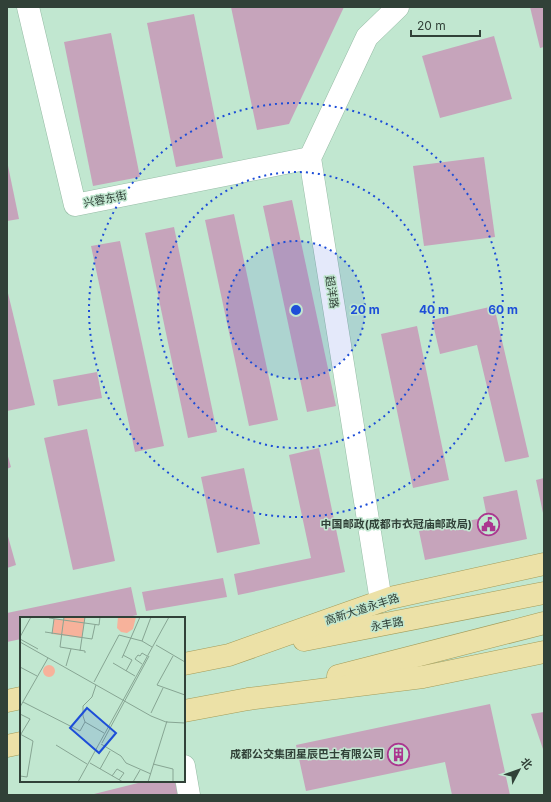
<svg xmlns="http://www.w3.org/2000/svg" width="551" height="802" viewBox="0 0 551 802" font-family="Inter,'Noto Sans SC',sans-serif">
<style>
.building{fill:#c6a4bb}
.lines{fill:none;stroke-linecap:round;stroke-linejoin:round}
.street-casing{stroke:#97bca6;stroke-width:23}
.primary-casing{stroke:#a39c5a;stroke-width:23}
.street{stroke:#fff;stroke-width:22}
.primary{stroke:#ece1a7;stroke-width:22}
.ring{fill:none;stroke:#1d4ed8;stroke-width:2;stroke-dasharray:2 4}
.labels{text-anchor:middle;stroke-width:3;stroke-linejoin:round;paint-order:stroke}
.street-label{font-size:11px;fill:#314138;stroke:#c1e7d0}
.poi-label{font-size:11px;font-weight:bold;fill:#314138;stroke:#c1e7d0;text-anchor:end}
.inset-road{fill:none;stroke:#87a593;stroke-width:1}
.view{fill:#1d4ed8;fill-opacity:0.15;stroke:#1d4ed8;stroke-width:2}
.inset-edge{fill:none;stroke:#314138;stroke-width:2}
.centre{fill:#1d4ed8;stroke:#c1e7d0;stroke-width:2}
.ring-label{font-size:12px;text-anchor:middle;font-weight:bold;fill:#1d4ed8;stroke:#c1e7d0;stroke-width:3;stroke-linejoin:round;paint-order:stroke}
</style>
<rect width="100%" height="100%" fill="#c1e7d0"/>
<g class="building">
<polygon points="231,7 344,7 289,124 257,130"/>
<polygon points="530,7 544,7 544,47 540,48"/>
<polygon points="194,14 223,158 176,167 147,23"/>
<polygon points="111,33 140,177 93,186 64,42"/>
<polygon points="494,36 512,99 440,118 422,56"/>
<polygon points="484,157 495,237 424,246 413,166"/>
<polygon points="7,161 19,219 7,221"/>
<polygon points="292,200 336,406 307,412 263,206"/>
<polygon points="234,214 278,420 249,426 205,220"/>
<polygon points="174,227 217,432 188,438 145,233"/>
<polygon points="120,241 164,446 135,452 91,246"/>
<polygon points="7,289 35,405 7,411"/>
<polygon points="494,306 529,457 505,462 477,345 440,354 432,320"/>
<polygon points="417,326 449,480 413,488 381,334"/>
<polygon points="97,372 102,398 58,406 53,380"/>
<polygon points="87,429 115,561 73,570 44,438"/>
<polygon points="319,448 345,572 238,595 234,574 311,558 289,455"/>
<polygon points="7,453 11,467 7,469"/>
<polygon points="244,468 260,544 217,553 201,477"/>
<polygon points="544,478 544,513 543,513 536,480"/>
<polygon points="517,490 527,539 425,560 419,531 487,517 483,497"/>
<polygon points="7,533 16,565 7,568"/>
<polygon points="223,578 227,597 146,611 142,592"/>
<polygon points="131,587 137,615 124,618 21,618 21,639 7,642 7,613"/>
<polygon points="490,704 510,795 452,795 445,762 306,791 296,745"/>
<polygon points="544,712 544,752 531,714"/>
<polygon points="146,781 175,781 178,795 90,795"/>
</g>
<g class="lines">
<defs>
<g id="street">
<polyline points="28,7 75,205 310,158"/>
<polyline points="381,601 310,158 367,37 398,7"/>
<polyline points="184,766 189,795"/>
</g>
<g id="primary">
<polyline points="304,640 544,593"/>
<polyline points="184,664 229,655 390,598 544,564"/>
<polyline points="338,676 544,623"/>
<polyline points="7,701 21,698"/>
<polyline points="184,711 248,699 423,677 544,652"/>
<polyline points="7,746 21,743"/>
</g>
</defs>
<use href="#street" class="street-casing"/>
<use href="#primary" class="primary-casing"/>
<use href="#street" class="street"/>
<use href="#primary" class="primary"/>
</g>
<circle cx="296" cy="310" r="69" fill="#1d4ed8" fill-opacity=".12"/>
<g class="ring">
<circle cx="296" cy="310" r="69"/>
<circle cx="296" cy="310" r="138"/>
<circle cx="296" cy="310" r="207"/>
</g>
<defs>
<symbol id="civic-ring" viewBox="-11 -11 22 22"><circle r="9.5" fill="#c1e7d0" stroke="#ab3790" stroke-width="1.5"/><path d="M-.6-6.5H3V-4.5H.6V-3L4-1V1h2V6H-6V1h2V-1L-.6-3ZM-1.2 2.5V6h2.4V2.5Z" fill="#ab3790"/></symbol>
<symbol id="building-ring" viewBox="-11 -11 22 22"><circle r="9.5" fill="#c1e7d0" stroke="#ab3790" stroke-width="1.5"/><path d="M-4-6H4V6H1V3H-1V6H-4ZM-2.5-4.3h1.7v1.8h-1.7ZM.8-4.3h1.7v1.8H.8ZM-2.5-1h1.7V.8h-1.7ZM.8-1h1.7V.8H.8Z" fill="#ab3790"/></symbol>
</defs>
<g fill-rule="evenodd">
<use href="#civic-ring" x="476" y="512" width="25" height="25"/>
<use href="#building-ring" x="386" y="742" width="25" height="25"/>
</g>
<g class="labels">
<g class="street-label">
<text transform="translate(105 199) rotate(-11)" y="4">兴蓉东街</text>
<text transform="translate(332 292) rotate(81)" y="4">超洋路</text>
<text transform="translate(362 609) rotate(-18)" y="4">高新大道永丰路</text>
<text transform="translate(387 624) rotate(-11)" y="4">永丰路</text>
</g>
<g class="poi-label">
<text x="472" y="528">中国邮政(成都市衣冠庙邮政局)</text>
<text x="384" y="758">成都公交集团星辰巴士有限公司</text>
</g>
</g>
<g transform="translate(20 617)">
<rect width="165" height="165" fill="#c1e7d0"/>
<path d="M44,0H65L62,21L32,17L34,2L44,3ZM98,0H116L113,12L107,16L101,15L97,11ZM23 54a6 6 0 1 1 12 0a6 6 0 1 1-12 0Z" fill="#f7b29b"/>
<path class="inset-road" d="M44,0L40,30L65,34V36M29,1L79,8L80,0M25,15L72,22L75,8M32,17L34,2M0,20L11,0M0,22L18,32M122,24L131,0M0,25L131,99L146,105L165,106M136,28L165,45M60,34L65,0M103,38L112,43L106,54M153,39L137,68L165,78M102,41L120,0M93,46L115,59M122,47L115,42L118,38L120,39L122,36L127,39M46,49L51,32M0,50L17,59M74,65L99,18L122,24L132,30M76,68L72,80L63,89V99L65,105L84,116M3,85L60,114L65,105M0,90L28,41M131,96L143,71M0,97L10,102L1,117M0,117L13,124L7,160L0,159M82,126L129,39M81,127L101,139L106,146L131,157M36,128L67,147M70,146L103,165M133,147L153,152V165M80,152L90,134M92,159L97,152L104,156L99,163M58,165L149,0M113,165L120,153M128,165L147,104"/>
<path class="view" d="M67,91L96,116L79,136L50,111Z"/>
<rect width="165" height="165" class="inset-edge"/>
</g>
<circle cx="296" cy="310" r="6" class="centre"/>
<g class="ring-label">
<text x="365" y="314">20 m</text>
<text x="434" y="314">40 m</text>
<text x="503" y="314">60 m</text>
</g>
<rect width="551" height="802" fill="none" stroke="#314138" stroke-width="16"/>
<g transform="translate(519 770) rotate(49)" stroke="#c1e7d0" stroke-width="3" paint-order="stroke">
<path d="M0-3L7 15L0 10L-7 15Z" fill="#314138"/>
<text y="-6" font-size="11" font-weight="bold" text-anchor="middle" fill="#314138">北</text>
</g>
<path d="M411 30v6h69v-6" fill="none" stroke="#314138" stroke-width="2"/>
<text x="417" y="30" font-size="12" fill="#314138" stroke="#c1e7d0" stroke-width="3" paint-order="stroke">20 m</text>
</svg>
